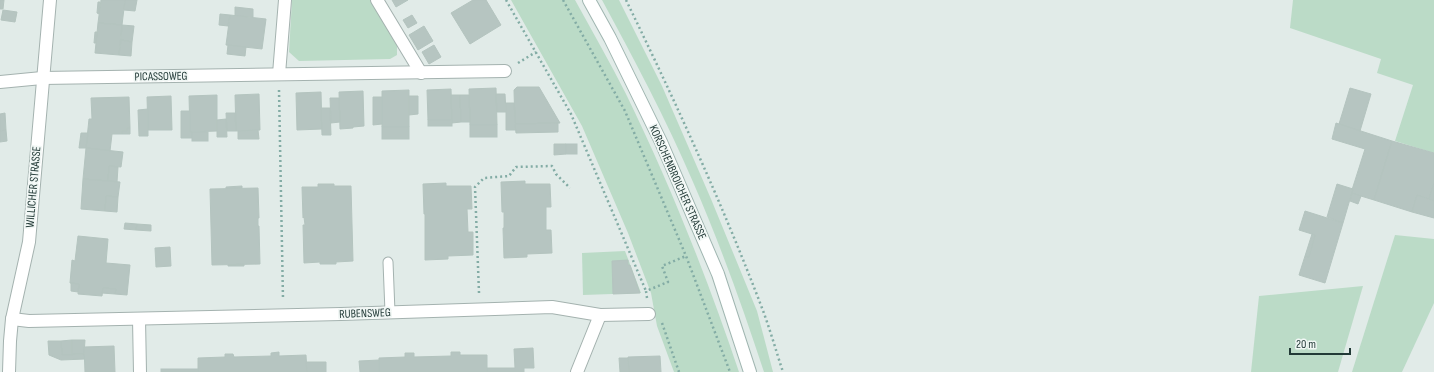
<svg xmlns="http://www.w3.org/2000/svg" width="1434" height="372" viewBox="0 0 1434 372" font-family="'Sofia Sans Condensed',sans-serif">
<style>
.green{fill:#bbdbc7}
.building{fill:#b6c5c1;stroke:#b4c4bf}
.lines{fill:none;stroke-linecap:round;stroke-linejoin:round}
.service-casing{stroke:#a4b2af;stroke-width:11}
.minor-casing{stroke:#a4b2af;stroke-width:14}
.secondary-casing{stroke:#a0b6b1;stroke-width:14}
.path{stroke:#83aca5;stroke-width:2.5;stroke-dasharray:2 3;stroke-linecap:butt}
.service{stroke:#fff;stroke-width:9}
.minor{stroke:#fff;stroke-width:12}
.secondary{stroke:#fff;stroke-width:12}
.labels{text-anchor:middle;stroke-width:3.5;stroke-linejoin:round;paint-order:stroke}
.street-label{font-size:12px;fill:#223a37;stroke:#f1f7f5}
</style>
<rect width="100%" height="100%" fill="#e1ebe8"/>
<g class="green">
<polygon points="292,0 370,0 397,45 397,55 390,59 299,61 289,52"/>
<path d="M511,0H575C592,31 610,62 626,94C670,184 707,277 739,372H674L657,326L651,293L628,233L582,126Z"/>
<path d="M602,0H619L662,86L711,199L757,311L773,372H764C743,308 720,244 693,182C666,119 634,59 602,0Z"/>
<polygon points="1293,0 1434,0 1434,153 1395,141 1413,85 1377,73 1381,59 1290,28"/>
<polygon points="1395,235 1434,239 1434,303 1402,372 1352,372"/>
<polygon points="625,251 641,293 583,295 582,253"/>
<polygon points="1363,286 1338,372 1251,372 1259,296"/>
</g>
<g class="building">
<polygon points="0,0 4,0 3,9 0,9"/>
<polygon points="101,0 125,0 122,25 98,23"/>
<polygon points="125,0 137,0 135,11 124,10"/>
<polygon points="392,0 408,0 396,7"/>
<polygon points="473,0 486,0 501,25 470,44 451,13"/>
<polygon points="98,2 100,2 99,14 97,13"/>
<polygon points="235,7 253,9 253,17 235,16"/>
<polygon points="3,10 17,12 15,22 1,20"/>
<polygon points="220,14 230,15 228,26 219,25"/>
<polygon points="230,15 266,19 262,49 226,45"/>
<polygon points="412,15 417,23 408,28 403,20"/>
<polygon points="98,23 122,25 119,55 95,53"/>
<polygon points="122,25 134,26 132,42 121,40"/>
<polygon points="424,26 433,41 418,50 409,35"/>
<polygon points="95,32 97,32 96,43 94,43"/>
<polygon points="121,40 132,42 131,56 119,55"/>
<polygon points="228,45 246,47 245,56 227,54"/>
<polygon points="434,45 441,57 429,64 422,52"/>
<polygon points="517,87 539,87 560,123 515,124 514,90"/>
<polygon points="496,88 497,125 470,125 469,89"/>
<polygon points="1350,88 1371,94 1360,131 1339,124"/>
<polygon points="451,89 452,120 428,120 427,90"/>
<polygon points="409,90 409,127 382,127 382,91"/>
<polygon points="363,91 364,126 353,127 353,128 340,129 339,92"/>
<polygon points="321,92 322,129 297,130 296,93"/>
<polygon points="259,94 260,130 236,131 235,95"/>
<polygon points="496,94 505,94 506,112 497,112"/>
<polygon points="217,95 217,131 190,132 189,96"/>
<polygon points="451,95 460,95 461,122 452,123"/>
<polygon points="460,95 469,95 470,122 461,122"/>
<polygon points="171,96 172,130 148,130 147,97"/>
<polygon points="409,96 418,96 418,114 409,115"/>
<polygon points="129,97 130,128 127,128 127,131 122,131 122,134 112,134 110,151 86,148 89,119 92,119 91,98"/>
<polygon points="373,97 382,97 382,124 373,125"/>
<polygon points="330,98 339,98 340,122 331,123"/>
<polygon points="506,103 514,103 516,130 506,130"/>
<polygon points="321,108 330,108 331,135 322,135"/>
<polygon points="148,109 148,136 139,136 138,110"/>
<polygon points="181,111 190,111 190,132 192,132 192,138 181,138"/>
<polygon points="5,113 6,130 0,131 0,114"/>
<polygon points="226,113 235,113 236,131 227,131"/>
<polygon points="226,119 227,137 217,137 217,120"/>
<rect x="428" y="120" width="24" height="6"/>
<polygon points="558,123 558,132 516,133 515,124"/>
<polygon points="1336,123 1392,141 1374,200 1351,193 1365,149 1332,139"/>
<rect x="470" y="125" width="27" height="12"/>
<rect x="382" y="127" width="27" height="12"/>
<polygon points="127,128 130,128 130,134 122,134 122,131 127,131"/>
<polygon points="6,130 7,141 0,142 0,131"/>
<polygon points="258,130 259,139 238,139 238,131"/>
<rect x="192" y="132" width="16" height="9"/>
<polygon points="81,133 88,133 86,148 79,148"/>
<polygon points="1392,141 1434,153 1434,183 1429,199 1417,195 1412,212 1374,200"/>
<polygon points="554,144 566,144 566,154 554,155"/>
<rect x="566" y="144" width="11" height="10"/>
<polygon points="86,148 123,152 121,167 109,166 108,181 83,179"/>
<polygon points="109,166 118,167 117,182 108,181"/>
<polygon points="83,179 120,182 118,197 106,196 105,211 81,209"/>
<polygon points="525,181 525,184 550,184 551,207 546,207 546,230 551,230 552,253 527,254 527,257 504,258 503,228 504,228 504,212 502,212 501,182"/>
<polygon points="446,183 446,186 471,186 472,209 467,209 468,232 473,232 473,255 448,256 448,259 425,260 425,214 424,214 423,184"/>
<polygon points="1434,183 1434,201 1429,199"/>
<polygon points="318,184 334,184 334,186 351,186 353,261 336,262 336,264 320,264 320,262 304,263 303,225 305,225 304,217 303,218 302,187 318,187"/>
<polygon points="1337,184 1353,189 1343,223 1327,217"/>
<polygon points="242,186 242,188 226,189 226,187"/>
<polygon points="258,188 259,218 258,218 258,226 259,226 260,264 212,265 210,189"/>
<polygon points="1352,193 1361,196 1358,204 1350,201"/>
<polygon points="1417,195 1434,201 1434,218 1412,212"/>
<polygon points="106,196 118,197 117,212 105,211"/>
<polygon points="1305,211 1343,223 1325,283 1299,275 1305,256 1309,257 1315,235 1299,230"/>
<polygon points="125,223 137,224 136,230 124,229"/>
<polygon points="137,224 151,225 151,231 136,230"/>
<polygon points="1312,234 1315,235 1309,257 1305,256"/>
<polygon points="78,236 108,239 106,263 130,265 127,295 115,294 116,289 103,288 102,296 78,294 79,284 70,283 72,260 75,261"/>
<polygon points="170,247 171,266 156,267 155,248"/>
<polygon points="628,260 628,265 630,265 640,293 613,294 612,261"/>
<polygon points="244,264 244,266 228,266 228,265"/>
<polygon points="71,283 79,284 78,292 71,291"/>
<polygon points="103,288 116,289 115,294 102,293"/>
<polygon points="72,340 72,355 62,355 61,341"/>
<polygon points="72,340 85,340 84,354 72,354"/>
<polygon points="48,341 61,341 62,355 84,354 85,359 61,360 49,355"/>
<polygon points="114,346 115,372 85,372 84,347"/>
<polygon points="533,348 534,368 524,368 524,372 487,372 487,368 515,368 514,349"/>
<polygon points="279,352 279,356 306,355 307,372 198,372 198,358 225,357 225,354 233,354 234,357 271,356 271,353"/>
<polygon points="451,352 460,352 460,355 487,355 487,372 379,372 379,358 405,357 405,353 414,353 414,357 451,356"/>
<polygon points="660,356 661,372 629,372 628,357"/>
<polygon points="619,358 628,358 629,372 620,372"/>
<polygon points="379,360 379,372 360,372 359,361"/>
<polygon points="306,362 326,362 326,372 307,372"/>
<rect x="161" y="369" width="37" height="3"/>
</g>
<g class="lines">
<defs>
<polyline id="service" points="388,262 390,312"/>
<g id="minor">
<polyline points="377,0 421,73"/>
<polyline points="279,74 285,0"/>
<polyline points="0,82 42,78 505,71"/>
<polyline points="12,319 29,321 341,314 552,307 600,315 649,314"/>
<polyline points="139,319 140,372"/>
<polyline points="9,372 10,341 12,319 29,242 50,0"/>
<polyline points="577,372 600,315"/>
</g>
<polyline id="secondary" points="589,0 610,38 661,142 718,274 750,372"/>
</defs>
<use href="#service" class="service-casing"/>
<use href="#minor" class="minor-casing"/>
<use href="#secondary" class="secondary-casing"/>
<g class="path">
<polyline points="506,0 571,114 646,291"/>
<polyline points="563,0 625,111 686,256 730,372"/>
<path d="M626,0C675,101 722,203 762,308C770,329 776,351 783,372"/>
<polyline points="518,63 536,52"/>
<polyline points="279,90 283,299"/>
<polyline points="479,293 475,187 484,178 509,176 516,167 552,166 556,174 570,188"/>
<polyline points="647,298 646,291 668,282 662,266 686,256"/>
<polyline points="662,323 679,372"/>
</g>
<use href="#service" class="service"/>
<use href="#minor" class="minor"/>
<use href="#secondary" class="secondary"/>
</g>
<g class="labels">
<g class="street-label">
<text transform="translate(161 76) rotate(-1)" y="4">PICASSOWEG</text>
<text transform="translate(678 182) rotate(66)" y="4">KORSCHENBROICHER STRASSE</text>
<text transform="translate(33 187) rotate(-85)" y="4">WILLICHER STRASSE</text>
<text transform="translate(365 313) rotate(-2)" y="4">RUBENSWEG</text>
</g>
</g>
<path d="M1290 348v6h60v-6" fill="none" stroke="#223a37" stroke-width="2"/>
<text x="1296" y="348" font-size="12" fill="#223a37" stroke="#f1f7f5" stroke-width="3" paint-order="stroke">20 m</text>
</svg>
